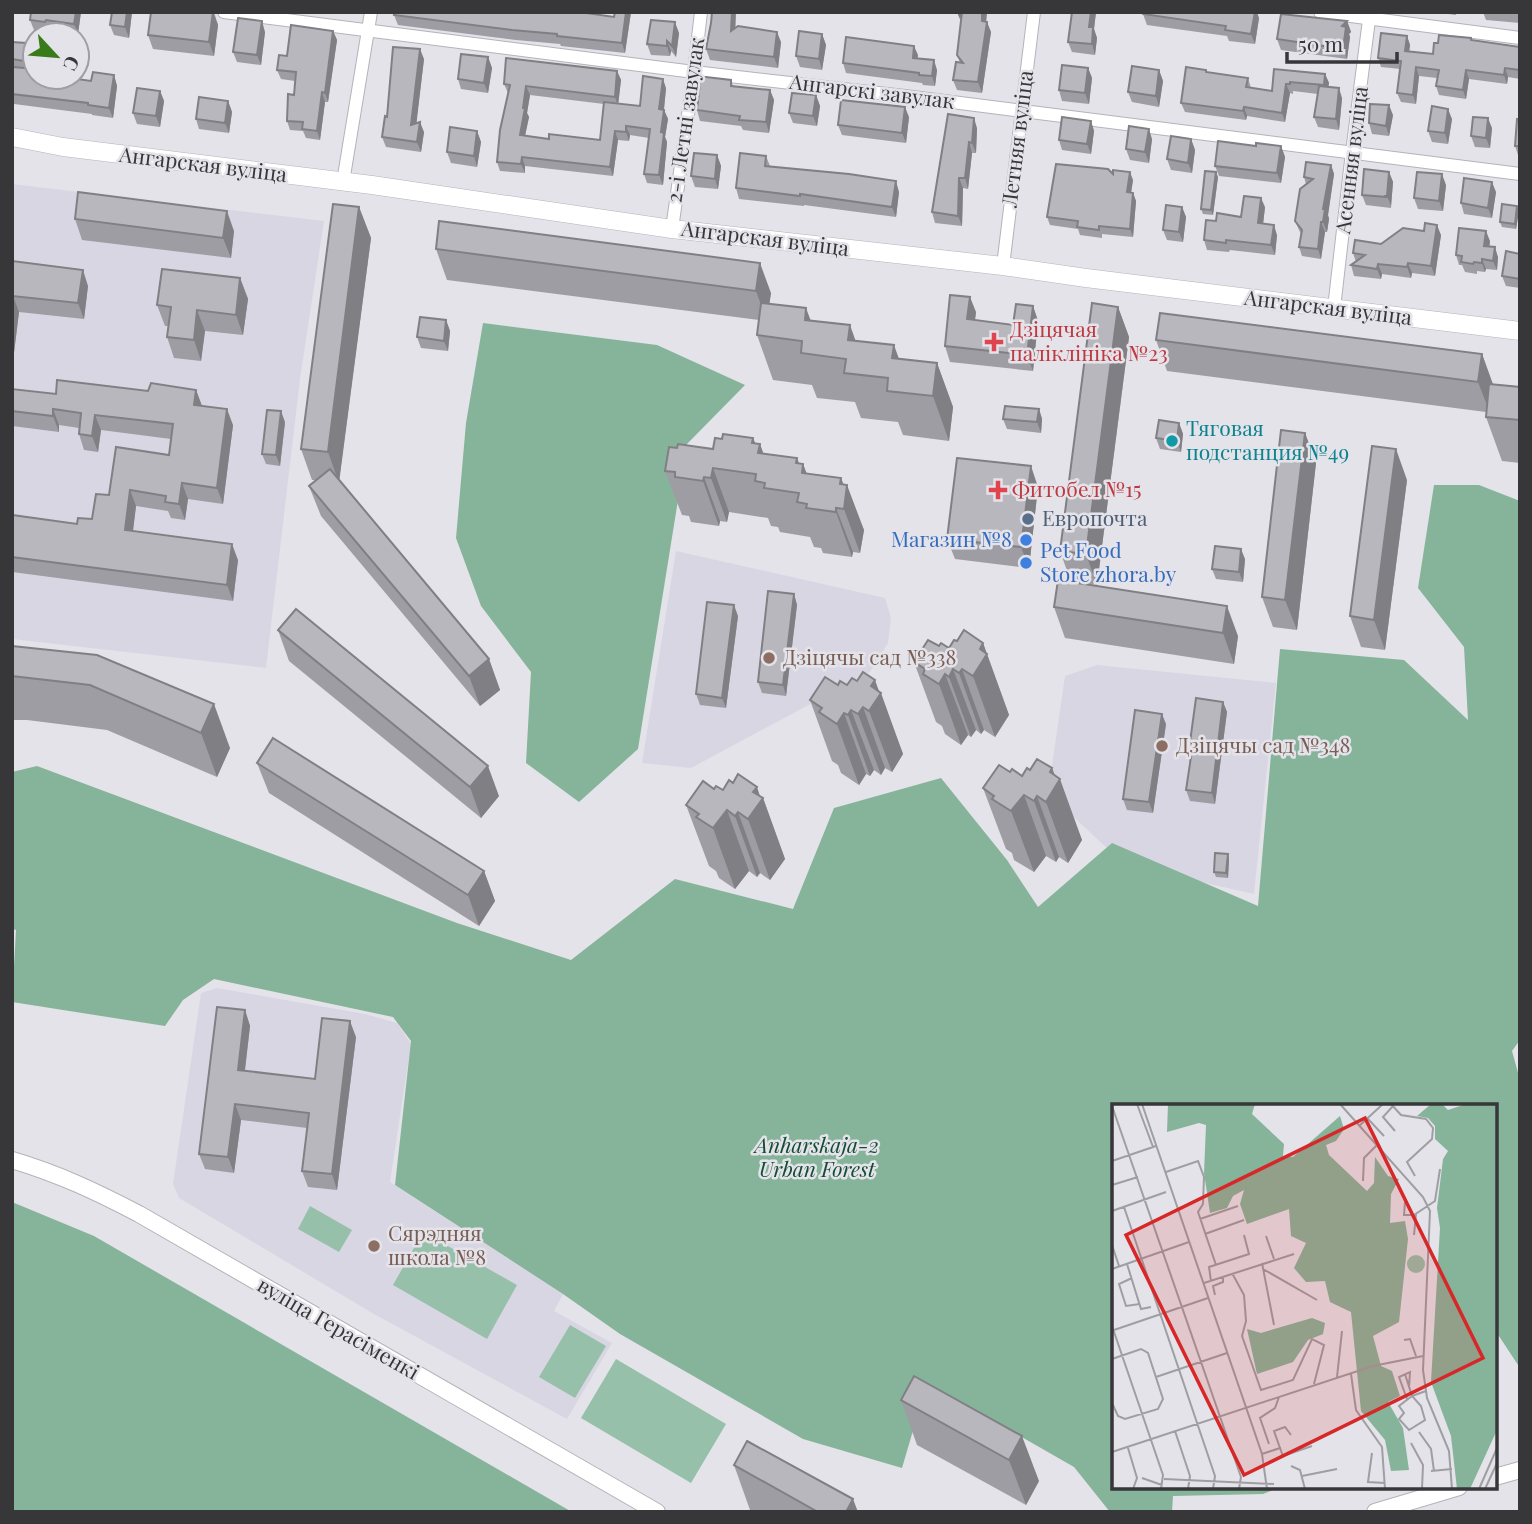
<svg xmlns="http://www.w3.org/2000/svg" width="1532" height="1524" viewBox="0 0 1532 1524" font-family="'Playfair Display',serif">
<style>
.built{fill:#d9d6e3}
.green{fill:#96c0a9}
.forest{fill:#86b49a}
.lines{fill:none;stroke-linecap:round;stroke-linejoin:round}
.minor-casing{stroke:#b4b3b8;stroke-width:14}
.tertiary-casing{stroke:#b4b3b8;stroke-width:18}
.secondary-casing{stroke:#b4b3b8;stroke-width:19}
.minor{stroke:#fff;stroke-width:12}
.tertiary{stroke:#fff;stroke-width:16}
.secondary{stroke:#fff;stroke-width:18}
.wall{fill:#9d9da3;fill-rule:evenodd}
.shaded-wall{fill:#808084}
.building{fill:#b7b7bd;stroke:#808084;stroke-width:2}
.health-dot{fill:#e0444e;stroke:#e4e3e9;stroke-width:2.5}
.culture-dot{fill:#0f9aa8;stroke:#e4e3e9;stroke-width:2.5}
.service-dot{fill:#5c6f8a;stroke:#e4e3e9;stroke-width:2.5}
.shop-dot{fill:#3f7fe0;stroke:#e4e3e9;stroke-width:2.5}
.education-dot{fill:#8d6e63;stroke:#e4e3e9;stroke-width:2.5}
.labels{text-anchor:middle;stroke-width:5;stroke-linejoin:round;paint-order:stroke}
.street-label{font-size:21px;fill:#373638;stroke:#e4e3e9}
.health-label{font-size:21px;fill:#be3a42;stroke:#e4e3e9;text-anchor:start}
.culture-label{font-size:21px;fill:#0d838f;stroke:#e4e3e9;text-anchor:start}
.service-label{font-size:21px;fill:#4e5e75;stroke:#e4e3e9;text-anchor:start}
.shop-label{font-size:21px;fill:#366cbe;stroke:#e4e3e9;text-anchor:end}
.education-label{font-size:21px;fill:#785e54;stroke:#e4e3e9;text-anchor:start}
.park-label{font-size:21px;font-style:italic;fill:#124c33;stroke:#e4e3e9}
.inset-road{fill:none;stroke:#9f9ea2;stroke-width:2}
.view{fill:#d62828;fill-opacity:0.15;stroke:#d62828;stroke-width:3.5}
.inset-edge{fill:none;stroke:#373638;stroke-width:3.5}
</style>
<rect width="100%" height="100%" fill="#e4e3e9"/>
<g class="built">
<polygon points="12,184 324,221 300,379 266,668 12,639"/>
<polygon points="676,551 885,598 891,618 888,643 870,672 691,768 642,763"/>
<polygon points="1097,665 1276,683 1254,894 1125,865 1048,793 1065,676"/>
<polygon points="217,988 365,1014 397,1023 411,1044 390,1182 563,1294 554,1311 612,1343 567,1419 374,1314 179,1198 173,1184 201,993"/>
</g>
<g class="green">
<polygon points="310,1206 352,1230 339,1252 298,1229"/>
<polygon points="423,1232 517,1285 487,1339 393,1285"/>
<polygon points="570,1325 606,1346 575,1398 539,1377"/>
<polygon points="616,1359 726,1424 691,1483 581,1418"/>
</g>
<g class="forest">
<polygon points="483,323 657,345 745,385 687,444 638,749 579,802 526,763 531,672 481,606 456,538 466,423"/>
<polygon points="1434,485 1479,485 1520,501 1520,1040 1512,1051 1520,1080 1520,1368 1495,1330 1495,1106 1114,1106 1114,1487 1281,1487 1263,1494 1173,1496 1172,1512 1110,1512 1074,1467 927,1383 902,1468 803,1439 620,1334 563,1294 395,1185 411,1041 393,1017 214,979 183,1000 165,1026 12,1002 16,930 12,929 12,772 37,766 457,923 571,960 675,879 793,909 834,808 941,778 1007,860 1038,907 1112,843 1258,906 1280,649 1404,660 1468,720 1464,647 1418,588"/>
<polygon points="12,1202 94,1236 572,1512 12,1512"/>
</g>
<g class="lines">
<defs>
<g id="minor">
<polyline points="224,12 694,72 905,96 1520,174"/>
<polyline points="1320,12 1520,38"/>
<polyline points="343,182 371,12"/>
<polyline points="672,229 694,72 701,12"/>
<polyline points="1003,266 1034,12"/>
<polyline points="1334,308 1352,152 1370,12"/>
</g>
<g id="tertiary">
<path d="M12,1160C59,1174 97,1192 139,1214L657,1512"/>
<polyline points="1495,1477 1520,1470"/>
<polyline points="1375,1512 1459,1487"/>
</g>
<polyline id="secondary" points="12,137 63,147 372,185 672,229 1003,266 1086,278 1520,331"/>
</defs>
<use href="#minor" class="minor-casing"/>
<use href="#tertiary" class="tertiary-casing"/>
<use href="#secondary" class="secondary-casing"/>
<use href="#minor" class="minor"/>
<use href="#tertiary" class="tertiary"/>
<use href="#secondary" class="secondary"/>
</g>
<g class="wall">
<polygon points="31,12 81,12 78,34 49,30 49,32 34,30 30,20"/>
<polygon points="132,12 129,38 114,35 110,25"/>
<polygon points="151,12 214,12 218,25 214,56 153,49 148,35"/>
<polygon points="615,12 631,12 625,53 561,46 560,44 516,40 398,25 394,15 614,17"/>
<polygon points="957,12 987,12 986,22 991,32 982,93 957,90 953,80 960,63 957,55 961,18 960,19"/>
<polygon points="1072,12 1096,12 1094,29 1097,38 1095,55 1072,52 1068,42"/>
<polygon points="1432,12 1456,12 1456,15"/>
<polygon points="1483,12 1520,12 1520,23 1486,20"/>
<polygon points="1143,14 1259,18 1255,44 1229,41 1227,36 1147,25"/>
<polygon points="1347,21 1351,32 1349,34 1350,37 1347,59 1281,50 1277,39"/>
<polygon points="711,23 735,28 781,42 778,68 710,60 706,49"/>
<polygon points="333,31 337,40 328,102 325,102 320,140 306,138 303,131 290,130 287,121 294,95 295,81 281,79 277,70 287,56"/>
<polygon points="265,32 261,65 237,62 233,52"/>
<polygon points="679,33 676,57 671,51 670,56 651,55 647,44"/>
<polygon points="822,34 826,45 822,70 800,67 796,56"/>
<polygon points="1407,36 1410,45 1409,52 1433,54 1438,43 1471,38 1472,40 1520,47 1520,79 1508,77 1507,84 1469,79 1466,99 1439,95 1436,86 1437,78 1419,76 1416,104 1401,102 1397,93 1400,69 1381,67 1378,58"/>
<polygon points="12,42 30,54 28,69 35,77 91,81 114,75 117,86 113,118 92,115 92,114 14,104 12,101"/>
<polygon points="918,55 917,58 937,70 935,86 923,85 922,83 846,73 843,63"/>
<polygon points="488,57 492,68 488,93 461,89 458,79"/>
<polygon points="424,59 416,123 424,132 421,152 386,147 382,137 387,117"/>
<polygon points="1088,68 1092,78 1089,104 1062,101 1059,90"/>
<polygon points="1274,69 1325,74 1329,83 1328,87 1342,98 1339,130 1318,127 1314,117 1318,94 1293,91 1293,94 1290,93 1285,122 1247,116 1246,120 1185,112 1181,103 1206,70 1208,73 1248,78 1251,88 1272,91"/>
<polygon points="1159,70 1163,81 1159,107 1132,102 1128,92"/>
<path d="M617,71L621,80L618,104L640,106L666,88L664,110L668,119L665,137L667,142L663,185L647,183L644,174L649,138L630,135L629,141L618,140L613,176L525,166V173L500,171L497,162L508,93L504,84ZM530,95L604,104L600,140L549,139L525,136L529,117L527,113Z"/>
<polygon points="697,76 731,80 733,86 770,90 774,100 769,133 743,130 741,126 700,121 697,110 700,84"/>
<polygon points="160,91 164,101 160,127 137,124 133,113"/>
<polygon points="816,95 820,106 817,126 793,123 789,113"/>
<polygon points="228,101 232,112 229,133 199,129 196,119"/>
<polygon points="948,114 977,128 976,153 972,153 968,189 963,188 962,226 935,223 932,212"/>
<polygon points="1393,115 1389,136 1372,134 1369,123"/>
<polygon points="909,117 906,143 842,135 838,125"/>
<polygon points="1452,119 1448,144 1432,142 1428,131"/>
<polygon points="1520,120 1520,155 1518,155 1515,146"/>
<polygon points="1091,121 1094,131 1091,154 1062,150 1059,140"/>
<polygon points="1492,128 1490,148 1475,147 1471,136"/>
<polygon points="477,131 481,142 477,167 451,163 447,152"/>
<polygon points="1152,139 1149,163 1130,160 1126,149"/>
<polygon points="1191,139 1195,150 1192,173 1171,170 1167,159"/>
<polygon points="1256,146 1281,146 1285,157 1281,183 1219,176 1215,166"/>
<polygon points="717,155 721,166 718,189 695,187 691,176"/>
<polygon points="766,156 770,166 899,192 896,217 804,205 804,206 739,199 736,188"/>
<polygon points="1331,165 1334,174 1328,215 1329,219 1327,232 1325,232 1321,259 1302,256 1299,247 1301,234 1299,230 1295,221 1306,184 1304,177"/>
<polygon points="1389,172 1393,182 1391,208 1366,205 1362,195"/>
<polygon points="1113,174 1133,180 1131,192 1133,193 1136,201 1133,237 1102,234 1102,238 1080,235 1078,229 1050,225 1047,217"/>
<polygon points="1218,177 1213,215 1203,214 1201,209"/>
<polygon points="1446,185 1443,211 1418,209 1414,198"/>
<polygon points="1496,192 1492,218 1464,214 1461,203"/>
<polygon points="359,207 371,238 339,480 489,659 500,690 480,706 321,516 309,486 316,480 312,480 301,449"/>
<polygon points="1182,207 1186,217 1183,242 1167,240 1163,230"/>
<polygon points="1265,207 1263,224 1277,235 1275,255 1230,250 1229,252 1207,250 1204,240 1216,221 1241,217"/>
<polygon points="1519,211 1516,229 1502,227 1500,222"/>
<polygon points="75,219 234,231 231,258 82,240"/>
<polygon points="1441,235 1435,276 1412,273 1411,278 1382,274 1381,279 1354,276 1351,265 1356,262 1353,253 1381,244"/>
<polygon points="1490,241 1489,247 1498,257 1497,270 1486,269 1485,272 1477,271 1477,274 1465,272 1462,265 1459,265 1456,255"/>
<polygon points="436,249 771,293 769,304 811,321 855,341 898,358 937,363 953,407 949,441 903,435 898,422 861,418 855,402 817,398 812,385 773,380 757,335 759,320 447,280"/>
<polygon points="1520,254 1520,288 1506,286 1502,276"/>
<polygon points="12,261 88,286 84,319 19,312 12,369"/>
<polygon points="240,278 248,299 243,335 205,331 201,361 174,358 167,337 168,326 165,326 157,305"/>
<polygon points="1033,306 1038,321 1033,371 950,362 945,346 976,312 975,320 1013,325"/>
<polygon points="1118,307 1129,337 1097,585 1071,582 1060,551"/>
<polygon points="446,320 450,331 448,351 421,348 417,337"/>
<polygon points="1156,340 1482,354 1493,384 1520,387 1520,463 1502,461 1486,417 1486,412 1167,371"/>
<polygon points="12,389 56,394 196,390 202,406 233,425 223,504 188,499 185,520 171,518 168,511 136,506 133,531 238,560 233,601 12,572 12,515 77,524 92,519 109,495 169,455 171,439 101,430 98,452 84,450 79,434 79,428 59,425 59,432 12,426"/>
<polygon points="1039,409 1042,419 1041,433 1007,429 1003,419"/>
<polygon points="285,422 280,466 266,464 262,454"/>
<polygon points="1179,423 1183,434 1181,452 1160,449 1156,438"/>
<polygon points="1305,433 1316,463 1297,630 1273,627 1262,597"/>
<polygon points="753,438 755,443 763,454 797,458 799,463 803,464 807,474 841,478 864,530 860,553 853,552 852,557 823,553 821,548 814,547 810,537 780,532 778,527 771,526 768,518 729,512 727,522 720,521 719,526 691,522 689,516 682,515 665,471 677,448 713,449 722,439"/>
<polygon points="1407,480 1385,650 1361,647 1350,616"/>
<polygon points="1038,487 1029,568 955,559 947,539"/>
<polygon points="1245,559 1243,582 1216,579 1212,569"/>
<polygon points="1058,580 1238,636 1234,664 1065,638 1054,607"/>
<polygon points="794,594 797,605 786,696 762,693 758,682"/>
<polygon points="738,616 726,708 700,705 696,694"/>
<polygon points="278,630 499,796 481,818 289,661"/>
<polygon points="957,641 983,643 1009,715 995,737 984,730 981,734 976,730 971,737 968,735 961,745 945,734 942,726 936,722 914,662 939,646 949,648"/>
<polygon points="12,646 97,655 230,748 217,777 107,730 27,720 12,720"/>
<polygon points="857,681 879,692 903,754 892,772 885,768 881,775 874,770 870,776 866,774 859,785 841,773 838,765 832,761 810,700"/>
<polygon points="1223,702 1227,712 1215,804 1190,801 1186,790 1190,762 1188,757"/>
<polygon points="1166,724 1153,813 1127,810 1123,799"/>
<polygon points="257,763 484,871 495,901 479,926 269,793"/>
<polygon points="1052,768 1082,840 1068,863 1059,857 1056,862 1046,856 1034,872 1014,860 1012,853 1006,849 983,788 1010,772 1022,776 1030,770"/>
<polygon points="714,789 760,796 763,798 785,859 770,880 760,873 757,877 749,871 735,889 719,878 716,871 709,866 686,805"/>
<polygon points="1228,854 1229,859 1228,878 1216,877 1214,872"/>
<polygon points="245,1010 250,1026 245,1071 315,1079 356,1037 337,1190 308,1187 302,1171 307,1128 241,1120 234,1173 205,1169 199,1154"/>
<polygon points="914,1376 1039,1481 1026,1505 917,1445 901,1400"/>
<polygon points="734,1465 858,1512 753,1512 750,1510"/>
</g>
<g class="shaded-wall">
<polygon points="76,12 81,12 78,34 74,24"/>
<polygon points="127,12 132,12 129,38 125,27"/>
<polygon points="213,12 218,25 214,56 209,42"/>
<polygon points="626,12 631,12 625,53 622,43"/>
<polygon points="732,12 736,12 735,41 731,31"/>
<polygon points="957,12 966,12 967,14 960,19"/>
<polygon points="982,12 987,12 985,32 982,21"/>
<polygon points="1091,12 1096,12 1094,29 1097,38 1095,55 1092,44 1089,27"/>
<polygon points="1255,12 1257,12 1259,18 1255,44 1251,34"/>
<polygon points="262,21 265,32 261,65 257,55"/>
<polygon points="1347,21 1351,32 1349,34 1350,37 1347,59 1343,49 1342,26"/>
<polygon points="675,22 679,33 676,57 672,46"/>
<polygon points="987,22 991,32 982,93 978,82"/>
<polygon points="333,31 337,40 328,102 325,93"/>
<polygon points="777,32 781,42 778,68 774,57"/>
<polygon points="822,34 826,45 822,70 819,59"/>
<polygon points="1407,36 1410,45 1408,60 1405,51"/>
<polygon points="667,41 671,51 670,56 667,46"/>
<polygon points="26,43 30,54 27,71 24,61"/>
<polygon points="914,46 918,55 916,68 913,58"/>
<polygon points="420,49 424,59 415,136 411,125"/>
<polygon points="488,57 492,68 488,93 484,83"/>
<polygon points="934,60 937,70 935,86 932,76"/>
<polygon points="1416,67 1419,76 1416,104 1413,95"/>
<polygon points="1088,68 1092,78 1089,104 1085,93"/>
<polygon points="1505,68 1508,77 1507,84 1504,75"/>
<polygon points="1159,70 1163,81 1159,107 1156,96"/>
<polygon points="1466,70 1469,79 1466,99 1463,90"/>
<polygon points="617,71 621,80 618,106 615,97"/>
<polygon points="1325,74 1329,83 1327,95 1324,85"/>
<polygon points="114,75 117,86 113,118 109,108"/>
<polygon points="663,79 666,88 663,118 659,109"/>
<polygon points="1286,84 1290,93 1285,122 1282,113"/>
<polygon points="526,86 530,95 527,113 529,117 523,145 520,135"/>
<polygon points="1339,88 1342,98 1339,130 1336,119"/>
<polygon points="770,90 774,100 769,133 766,122"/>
<polygon points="160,91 164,101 160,127 156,116"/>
<polygon points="322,92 325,102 320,140 317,131"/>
<polygon points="816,95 820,106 817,126 813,116"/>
<polygon points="228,101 232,112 229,133 225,123"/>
<polygon points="1389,105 1393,115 1389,136 1386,126"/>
<polygon points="905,107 909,117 906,143 902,133"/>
<polygon points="1244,107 1247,116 1246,120 1243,111"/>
<polygon points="1448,109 1452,119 1448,144 1445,133"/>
<polygon points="664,110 668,119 665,137 667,142 663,185 659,175 661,132"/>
<polygon points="974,118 977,128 976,153 972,143"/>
<polygon points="1488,118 1492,128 1490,148 1486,138"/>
<polygon points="1091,121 1094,131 1091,154 1087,144"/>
<polygon points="420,122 424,132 421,152 417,142"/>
<polygon points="626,126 630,135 629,141 626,132"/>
<polygon points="1149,129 1152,139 1149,163 1145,152"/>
<polygon points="477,131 481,142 477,167 474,156"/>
<polygon points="615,131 618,140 613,176 610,167"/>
<polygon points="1191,139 1195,150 1192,173 1188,163"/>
<polygon points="969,142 972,153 968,189 965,178"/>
<polygon points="1281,146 1285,157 1281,183 1277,173"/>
<polygon points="717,155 721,166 718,189 715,179"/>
<polygon points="522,157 525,166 525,173 521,164"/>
<polygon points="1331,165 1334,174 1328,215 1329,219 1327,232 1323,222 1323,209"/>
<polygon points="1130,172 1133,180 1130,200 1127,192"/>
<polygon points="1216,172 1218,177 1213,215 1211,210"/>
<polygon points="1389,172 1393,182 1391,206 1387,196"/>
<polygon points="1442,174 1446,185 1443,211 1439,201"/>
<polygon points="959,178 963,188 962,226 958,216"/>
<polygon points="896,181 899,192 896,217 892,207"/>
<polygon points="1492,182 1496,192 1492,218 1488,208"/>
<polygon points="1133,193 1136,201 1133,237 1130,229"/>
<polygon points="1261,198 1265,207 1262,233 1258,223"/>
<polygon points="1517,206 1519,211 1516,229 1515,224"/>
<polygon points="359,207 371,238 339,483 328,452"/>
<polygon points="1182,207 1186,217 1183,242 1179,232"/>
<polygon points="227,211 234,231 231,258 223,238"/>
<polygon points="1321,222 1325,232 1321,259 1318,249"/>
<polygon points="1274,225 1277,235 1275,255 1271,245"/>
<polygon points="1437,225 1441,235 1435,276 1431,266"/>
<polygon points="1486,231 1490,241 1488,256 1484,246"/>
<polygon points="1495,247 1498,257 1497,270 1493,261"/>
<polygon points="1482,259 1486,269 1485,272 1482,263"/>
<polygon points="760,263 771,293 767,321 756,291"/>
<polygon points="1408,263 1412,273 1411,278 1407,267"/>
<polygon points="1378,264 1382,274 1381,279 1377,269"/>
<polygon points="83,270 88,286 84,319 78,303"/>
<polygon points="240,278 248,299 243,335 236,315"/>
<polygon points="13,296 19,312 12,369 12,305"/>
<polygon points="970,297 976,312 973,335 967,319"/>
<polygon points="1033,306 1038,321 1033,371 1027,355"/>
<polygon points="1118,307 1129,337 1097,585 1086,554"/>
<polygon points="806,308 823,353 805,320"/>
<polygon points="197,310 205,331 201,361 194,340"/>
<polygon points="446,320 450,331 448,351 444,341"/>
<polygon points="850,325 866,370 848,340"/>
<polygon points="894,345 910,390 892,358"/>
<polygon points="1482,354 1493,385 1490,413 1478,382"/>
<polygon points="937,363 953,407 949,441 933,396"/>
<polygon points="196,390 202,406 194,405"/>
<polygon points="53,409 59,425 59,432 53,416"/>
<polygon points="227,409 233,425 223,504 217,488"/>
<polygon points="1039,409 1042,419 1041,433 1037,422"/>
<polygon points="281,411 285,422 280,466 276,455"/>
<polygon points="95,415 101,430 98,452 92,436"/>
<polygon points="1179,423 1183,434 1181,452 1177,441"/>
<polygon points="1305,433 1316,463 1297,630 1285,600"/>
<polygon points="753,438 759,452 760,444 776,488 752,443"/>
<polygon points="1396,449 1407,480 1385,650 1374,620"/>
<polygon points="797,458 802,472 803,464 819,509 796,463"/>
<polygon points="1031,466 1038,487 1029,568 1021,547"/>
<polygon points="713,468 729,512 727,522 711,478"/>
<polygon points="704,477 720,521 719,526 703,481"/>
<polygon points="841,478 846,493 847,485 864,530 860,553 844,509 840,484"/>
<polygon points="182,483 188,499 185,520 179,504"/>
<polygon points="130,490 136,506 131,546 125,530"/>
<polygon points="836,508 853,552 852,557 836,512"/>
<polygon points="232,544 238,560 233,601 227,585"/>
<polygon points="1241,549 1245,559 1243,582 1239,572"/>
<polygon points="794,594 797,605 786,696 783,685"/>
<polygon points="734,605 738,616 726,708 722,698"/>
<polygon points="1227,606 1238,636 1234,664 1223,633"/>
<polygon points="983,643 1009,715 995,737 973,676 980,649"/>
<polygon points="489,659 500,690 480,706 469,676"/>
<polygon points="953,669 976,730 971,737 949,677"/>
<polygon points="962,669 984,730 981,734 959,673"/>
<polygon points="945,674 968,735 961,745 939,684"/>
<polygon points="875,680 880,694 881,693 903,754 892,772 869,711 871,686"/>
<polygon points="1223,702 1227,712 1215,804 1212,793"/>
<polygon points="214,704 230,748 217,777 201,733"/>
<polygon points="863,707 885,768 881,775 858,714"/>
<polygon points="851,710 874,770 870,776 848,715"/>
<polygon points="844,713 866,774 859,785 837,724"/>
<polygon points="1162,714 1166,724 1153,813 1149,802"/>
<polygon points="488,766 499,796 481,818 470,787"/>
<polygon points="1052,768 1057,783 1060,779 1082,840 1068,863 1046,802 1050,772"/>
<polygon points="757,787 761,799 763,798 785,859 770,880 748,819 753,792"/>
<polygon points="1024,795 1046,856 1034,872 1011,811"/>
<polygon points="1037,796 1059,857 1056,862 1034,801"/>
<polygon points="727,810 749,871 735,889 713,828"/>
<polygon points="738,812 760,873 757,877 735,816"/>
<polygon points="1228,854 1229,859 1228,878 1226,873"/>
<polygon points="484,871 495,901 479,926 468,895"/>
<polygon points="245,1010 250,1026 243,1085 238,1070"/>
<polygon points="350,1021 356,1037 337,1190 332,1174"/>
<polygon points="235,1104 241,1120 234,1173 228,1157"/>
<polygon points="1022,1436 1039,1481 1026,1505 1009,1460"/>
<polygon points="853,1499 858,1512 846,1512"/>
</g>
<g class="building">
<polygon points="31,12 76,12 74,24 46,20 45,22 30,20"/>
<polygon points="112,12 127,12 125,27 110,25"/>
<polygon points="151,12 213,12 209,42 148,35"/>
<polygon points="395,12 579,12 614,17 615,12 626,12 622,43 557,36 557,34 512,30 394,15"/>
<polygon points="712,12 732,12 731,31 738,26 777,32 774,57 706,49 711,23"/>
<polygon points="962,12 982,12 982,21 987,22 978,82 953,80 956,62 963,63 957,55"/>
<polygon points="1072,12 1091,12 1089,27 1093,27 1092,44 1068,42"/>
<polygon points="1143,12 1255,12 1251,34 1225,30 1226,26 1143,14"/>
<polygon points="1281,14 1347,21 1342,26 1346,27 1343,49 1277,39"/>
<polygon points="238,18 262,21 257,55 233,52"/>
<polygon points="651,20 675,22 672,46 667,41 667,46 647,44"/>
<polygon points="291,25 333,31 325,93 322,92 317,131 302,129 303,122 287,121 288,94 294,95 296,72 277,70 279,55 287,56"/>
<polygon points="799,31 822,34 819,59 796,56"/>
<polygon points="1381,33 1407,36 1405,51 1433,54 1434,43 1438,43 1439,35 1471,38 1471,40 1520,47 1520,70 1505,68 1504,75 1466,70 1463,90 1436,86 1439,70 1416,67 1413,95 1397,93 1401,61 1378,58"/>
<polygon points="846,37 914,46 913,58 934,60 932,76 919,75 919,73 843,63"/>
<polygon points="12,42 26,43 24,61 12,59"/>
<polygon points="393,47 420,49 411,125 420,122 417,142 382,137 385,116 387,117"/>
<polygon points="461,54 488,57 484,83 458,79"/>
<polygon points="506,58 617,71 615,97 526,86 523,108 525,108 520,135 549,139 549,134 600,140 604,102 640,106 643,76 663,79 659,109 664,110 661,132 664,133 659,175 644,174 650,129 626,126 626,132 615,131 610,167 522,157 521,164 497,162 500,130 510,85 504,84"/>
<polygon points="1062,65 1088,68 1085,93 1059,90"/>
<polygon points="1132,66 1159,70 1156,96 1128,92"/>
<polygon points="13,67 35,69 35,77 63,77 91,81 93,72 114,75 109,108 88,105 88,103 12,94"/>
<polygon points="1186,67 1206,70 1206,72 1248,78 1246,87 1272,91 1274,69 1325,74 1324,85 1290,82 1290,84 1286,84 1282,113 1244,107 1243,111 1181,103"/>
<polygon points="697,76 731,80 731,86 770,90 766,122 739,120 740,116 697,110 700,82"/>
<polygon points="1319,86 1339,88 1336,119 1314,117"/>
<polygon points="137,88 160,91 156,116 133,113"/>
<polygon points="792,93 816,95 813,116 789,113"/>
<polygon points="199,97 228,101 225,123 196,119"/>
<polygon points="841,100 905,107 902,133 838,125"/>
<polygon points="1370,104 1389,105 1386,126 1369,123"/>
<polygon points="1432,106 1448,109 1445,133 1428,131"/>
<polygon points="948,114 974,118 972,143 969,142 965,178 959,178 958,216 932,212"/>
<polygon points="1062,117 1091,121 1087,144 1059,140"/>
<polygon points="1473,117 1488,118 1486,138 1471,136"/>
<polygon points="1517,119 1520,120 1520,146 1515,146"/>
<polygon points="1129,126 1149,129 1145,152 1126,149"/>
<polygon points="450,127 477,131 474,156 447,152"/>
<polygon points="1171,136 1191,139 1188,163 1167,159"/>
<polygon points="1218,141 1256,146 1256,143 1281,146 1277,173 1215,166"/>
<polygon points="694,153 717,155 715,179 691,176"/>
<polygon points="740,153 766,156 765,166 849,174 896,181 892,207 800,194 800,196 736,188"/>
<polygon points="1306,162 1331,165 1323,209 1325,209 1323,222 1321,222 1318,249 1299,247 1302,230 1295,221 1300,189 1313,179 1304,177"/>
<polygon points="1056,164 1108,169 1113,174 1113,170 1130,172 1127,192 1133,193 1130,229 1099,226 1099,230 1077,227 1078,221 1047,217"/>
<polygon points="1364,169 1389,172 1387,196 1386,196 1387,197 1362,195"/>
<polygon points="1205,171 1216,172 1211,210 1201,209"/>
<polygon points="1417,172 1442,174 1439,201 1414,198"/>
<polygon points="1464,178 1492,182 1488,208 1461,203"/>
<polygon points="78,192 227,211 223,238 75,219"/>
<polygon points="1244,196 1261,198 1258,223 1274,225 1271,245 1226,240 1226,243 1204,240 1206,220 1216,221 1217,213 1241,217"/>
<polygon points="333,204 359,207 328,452 301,449"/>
<polygon points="1502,204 1517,206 1515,224 1500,222"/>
<polygon points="1166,205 1182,207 1179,232 1163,230"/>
<polygon points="439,221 760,263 756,291 436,249"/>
<polygon points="1425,223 1437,225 1431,266 1408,263 1407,267 1378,264 1377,269 1351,265 1365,255 1353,253 1355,240 1381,244 1403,228 1424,231"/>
<polygon points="1459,228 1486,231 1484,246 1495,247 1493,261 1482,259 1482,263 1474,262 1473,264 1461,262 1462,256 1456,255"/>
<polygon points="1506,251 1520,254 1520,279 1502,276"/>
<polygon points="12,261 83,270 78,303 13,296 12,305"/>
<polygon points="162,269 240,278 236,315 197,310 194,340 167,337 171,307 157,305"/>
<polygon points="950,295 970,297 967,319 1013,325 1016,304 1033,306 1027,355 945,346"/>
<polygon points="761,303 806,308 805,320 850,325 848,340 894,345 892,358 937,363 933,396 887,391 888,378 844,373 846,359 801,353 802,341 757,335"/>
<polygon points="1092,303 1118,307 1086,554 1060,551"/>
<polygon points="1160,313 1482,354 1478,382 1156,340"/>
<polygon points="420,317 446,320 444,341 417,337"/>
<polygon points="57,380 148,391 151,383 196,390 194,405 227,409 217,488 182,483 179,504 165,502 166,496 130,490 125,530 232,544 227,585 12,557 12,515 77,524 78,518 92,519 96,494 109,495 116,447 169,455 173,424 95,415 92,436 79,434 81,413 53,409 53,416 12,411 12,389 56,394"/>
<polygon points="1489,384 1520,387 1520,420 1486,417"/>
<polygon points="1005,406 1039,409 1037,422 1003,419"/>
<polygon points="267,410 281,411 276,455 262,454"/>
<polygon points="1159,420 1179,423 1177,441 1156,438"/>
<polygon points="1281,430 1305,433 1285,600 1262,597"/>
<polygon points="723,434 753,438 752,443 760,444 758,453 797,458 796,463 803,464 802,473 841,478 840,484 847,485 844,509 836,508 836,512 806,508 807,504 797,502 799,493 764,488 765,483 755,481 756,474 713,468 711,478 704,477 703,481 675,477 675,472 665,471 669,447 677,448 678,444 713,449 715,438 722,439"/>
<polygon points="1372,446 1396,449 1374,620 1350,616"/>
<polygon points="957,458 1031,466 1021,547 947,539"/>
<polygon points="330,469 489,659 469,676 309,486"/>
<polygon points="1215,546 1241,549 1239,572 1212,569"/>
<polygon points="1058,580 1227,606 1223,633 1054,607"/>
<polygon points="768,591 794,594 783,685 758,682"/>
<polygon points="707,602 734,605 722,698 696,694"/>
<polygon points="296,609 488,766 470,787 278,630"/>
<polygon points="964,630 983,643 980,649 987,654 973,676 962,669 959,673 953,669 949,677 945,674 939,684 923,674 925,669 914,662 928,640 939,646 941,643 949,648 954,640 957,641"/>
<polygon points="12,646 97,655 214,704 201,733 90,685 12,676"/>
<polygon points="863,672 875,680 871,686 881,693 869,711 863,707 858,714 851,710 848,715 844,713 837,724 819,712 822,708 810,700 825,677 838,685 840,681 847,685 852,678 857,681"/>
<polygon points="1196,698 1223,702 1212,793 1186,790 1191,757 1188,757"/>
<polygon points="1135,710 1162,714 1149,802 1123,799"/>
<polygon points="273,738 484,871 468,895 257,763"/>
<polygon points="1037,759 1052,768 1050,772 1060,779 1046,802 1037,796 1034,801 1024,795 1011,811 992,799 994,796 983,788 999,765 1010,772 1012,769 1022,776 1027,768 1030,770"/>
<polygon points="738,774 757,787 753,792 763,798 748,819 738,812 735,816 727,810 713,828 696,817 699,814 686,805 703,781 714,789 716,786 723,790 729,780 733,783"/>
<polygon points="1215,853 1228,854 1226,873 1214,872"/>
<polygon points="217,1007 245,1010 238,1070 315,1079 322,1018 350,1021 332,1174 302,1171 309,1113 235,1104 228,1157 199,1154"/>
<polygon points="914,1376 1022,1436 1009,1460 901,1400"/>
<polygon points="747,1441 853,1499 846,1512 818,1512 734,1465"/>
</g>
<g class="health-dot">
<path d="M990.5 331.5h7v7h7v7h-7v7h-7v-7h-7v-7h7z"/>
<path d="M994.5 479.5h7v7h7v7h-7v7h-7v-7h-7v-7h7z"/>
</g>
<circle class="culture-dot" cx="1172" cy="441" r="7"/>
<circle class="service-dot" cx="1028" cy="519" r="7"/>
<g class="shop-dot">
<circle cx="1026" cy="540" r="7"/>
<circle cx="1026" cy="563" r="7"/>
</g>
<g class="education-dot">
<circle cx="769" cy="658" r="7"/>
<circle cx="1162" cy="746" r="7"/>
<circle cx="374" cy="1246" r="7"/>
</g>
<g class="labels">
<g class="street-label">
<text transform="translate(872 92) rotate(7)" y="7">Ангарскі завулак</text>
<text transform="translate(686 120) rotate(-82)" y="7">2-і Летні завулак</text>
<text transform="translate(1018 139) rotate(-83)" y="7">Летняя вуліца</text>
<text transform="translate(1352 160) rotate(-83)" y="7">Асенняя вуліца</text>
<text transform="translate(203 165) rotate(7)" y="7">Ангарская вуліца</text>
<text transform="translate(765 239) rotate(7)" y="7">Ангарская вуліца</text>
<text transform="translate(1328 308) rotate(7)" y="7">Ангарская вуліца</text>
<text transform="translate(338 1329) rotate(30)" y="7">вуліца Герасіменкі</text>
</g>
<g class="health-label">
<text x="1010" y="337">Дзіцячая<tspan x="1010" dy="24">паліклініка №23</tspan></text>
<text x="1012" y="497">Фитобел №15</text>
</g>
<g class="culture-label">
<text x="1186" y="436">Тяговая<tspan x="1186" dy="24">подстанция №49</tspan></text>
</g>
<g class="service-label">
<text x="1042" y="526">Европочта</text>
</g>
<g class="shop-label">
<text x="1012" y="547">Магазин №8</text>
<text x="1040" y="558" text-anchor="start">Pet Food<tspan x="1040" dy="24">Store zhora.by</tspan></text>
</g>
<g class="education-label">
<text x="783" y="665">Дзіцячы сад №338</text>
<text x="1176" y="753">Дзіцячы сад №348</text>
<text x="388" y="1241">Сярэдняя<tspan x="388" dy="24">школа №8</tspan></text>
</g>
<g class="park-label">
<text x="817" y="1153">Anharskaja-2<tspan x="817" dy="24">Urban Forest</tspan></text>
</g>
</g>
<g transform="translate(1112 1104)">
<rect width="385" height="385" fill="#e4e3e9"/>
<path d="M295 160a9 9 0 1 1 18 0a9 9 0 1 1-18 0Z" fill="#96c0a9"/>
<path d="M56,0H143L140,10L172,40L171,52L181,53L228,12L232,25L224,37L214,41L217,51L255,87L262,79L263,53L276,72L287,75L279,90L278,119L293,117L296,135L287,218L261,232L269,262L280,267L288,292L276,298L291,324L297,366L279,367L273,336L249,307L239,208L218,198L213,177L194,178L182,164L194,139L179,132L177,105L135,120L128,100L132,86L121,92L115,104L98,109L92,69L94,21L87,19L55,28ZM319,0H330L336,6L354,0H385V326L358,385H345L339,332L319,278L328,124L325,104L331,55L336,47L323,35V22L316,14L305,12ZM200,214L213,219L211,230L196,236L181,258L145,270L135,225L149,229Z" fill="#86b49a"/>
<path class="inset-road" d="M25,0L41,43M30,0L150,350L155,385M228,0L311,93L318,107L311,266L315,294L337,347L340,385M279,0L289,11L314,15L321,24L320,35L295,58L303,72M0,2L129,373L127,385M281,2L271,13L283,27M256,15L272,32M247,22L271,0M0,57L44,42M54,68L86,57L92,73L91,100L86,108L104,161M251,77L252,54L265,41M0,81L26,73M293,98L292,111H302L323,97L328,65M12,103L103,372L101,385M0,107L54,88M88,115L126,102M93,130L132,116M302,131L304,110M154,132L162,155M0,141L7,162M150,159L162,221M15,160L29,205L39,203M0,165L77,138M151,165L205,196M120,169L132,191L134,217L130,232L149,286L181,276L200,235L212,241L202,280M20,174L7,180L14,202L28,200M99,177L97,163L137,150L132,131M92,179L182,150M103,191L101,182L111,178V173M0,222L51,371L49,385M2,226L96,194M292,236L298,235L304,252M0,255L29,245L36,249L51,295L46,305L13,315L6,312L0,299M239,270L244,306L270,343L273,385M293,270L300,292L309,302L313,316L297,326L287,315L292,309L287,302L300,292L314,287M44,273L115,249M225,273L230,227M295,295L287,273L298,268L297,283M63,327L78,372L76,385M307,328L319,345L322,367M299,339L311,361L310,385M157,340L148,314L163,304L167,293M16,344L25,374L21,385M168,344L171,352L200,342M0,348L261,262L311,252M260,349L256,378L273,379M150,350L168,344L162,327L173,323L179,331M179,362L188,366L193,385M319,367L340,365M190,372L225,365M30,374L50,381M52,375L162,380M367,385L385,344M373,385L385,359"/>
<path class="view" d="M253,14L371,254L132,371L14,131Z"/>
<rect width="385" height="385" class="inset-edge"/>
</g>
<rect width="1532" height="1524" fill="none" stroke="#373638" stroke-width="28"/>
<g transform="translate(56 56) rotate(116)"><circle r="33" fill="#e4e3e9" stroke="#9f9ea2" stroke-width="2"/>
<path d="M0-5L12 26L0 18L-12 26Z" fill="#397b1b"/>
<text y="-10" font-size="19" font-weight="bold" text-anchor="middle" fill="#373638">С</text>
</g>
<path d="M1287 52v10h110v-10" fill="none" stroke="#373638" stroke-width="3.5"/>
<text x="1298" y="52" font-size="21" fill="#373638" stroke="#e4e3e9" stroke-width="5" paint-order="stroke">50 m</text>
</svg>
